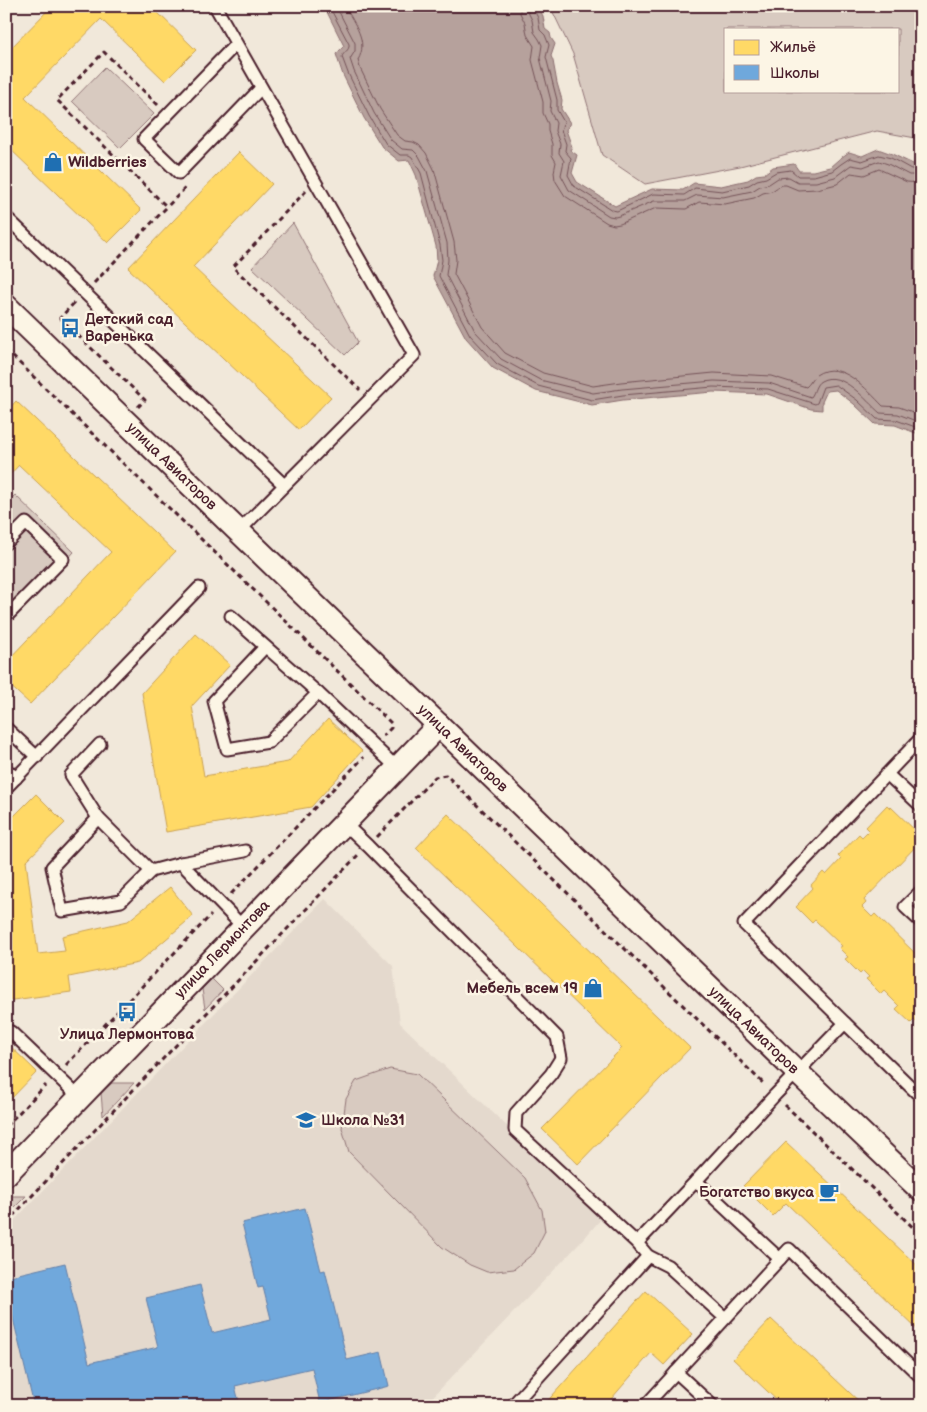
<svg xmlns="http://www.w3.org/2000/svg" width="927" height="1412" viewBox="0 0 927 1412" font-family="'Balsamiq Sans',sans-serif">
<style>
.built{fill:#e4d9cd}
.green{fill:#d8cac0;stroke:#917476;fill-rule:evenodd}
.water{fill:#b6a19c;stroke:#8b6d6f}
.homes{fill:#ffd966;stroke:#c9a154}
.schools{fill:#6fa8dc;stroke:#647fa7}
.lines{fill:none;stroke-linecap:round;stroke-linejoin:round}
.shore{stroke:#755358;stroke-width:1}
.service-casing{stroke:#4a1f2b;stroke-width:15}
.minor-casing{stroke:#4a1f2b;stroke-width:26}
.path{stroke:#4a1f2b;stroke-width:3;stroke-dasharray:5 4;stroke-linecap:butt}
.service{stroke:#fcf5e5;stroke-width:11}
.minor{stroke:#fcf5e5;stroke-width:22}
.labels{text-anchor:middle;stroke-width:5;stroke-linejoin:round;paint-order:stroke}
.poi-label{font-size:15px;font-weight:bold;fill:#4a1f2b;stroke:#fcf5e5;text-anchor:start}
.street-label{font-size:15px;fill:#4a1f2b;stroke:#fcf5e5}
</style>
<rect width="100%" height="100%" fill="#f1e8da"/>
<filter id="ink" filterUnits="userSpaceOnUse"><feTurbulence type="fractalNoise" baseFrequency=".02" numOctaves="2"/><feDisplacementMap in="SourceGraphic" scale="10" xChannelSelector="R" yChannelSelector="G"/><feConvolveMatrix kernelMatrix="1 2 1 2 8 2 1 2 1" color-interpolation-filters="sRGB"/></filter>
<g filter="url(#ink)">
<polygon class="built" points="325,899 393,966 400,1023 602,1218 580,1243 424,1406 6,1406 6,1229"/>
<g class="green">
<path d="M550,6H921V139L877,131L740,166L645,184L602,155L573,54ZM726,29H898V91H726Z"/>
<polygon points="105,67 154,114 120,148 72,101"/>
<polygon points="293,223 358,342 345,355 252,267"/>
<polygon points="15,495 74,552 6,626 6,504"/>
<polygon points="212,979 223,990 205,1009 202,989"/>
<polygon points="390,1069 417,1074 525,1178 542,1210 545,1231 534,1253 514,1269 487,1272 470,1265 442,1247 349,1152 342,1128 346,1099 356,1081"/>
<polygon points="112,1083 134,1083 103,1116 101,1093"/>
<polygon points="6,1196 26,1196 6,1216"/>
</g>
<polygon class="water" points="324,6 538,6 543,16 545,29 550,33 551,38 555,44 551,56 553,61 557,83 562,100 561,109 570,123 566,130 572,147 570,150 577,155 572,173 577,182 615,206 652,189 683,190 694,183 721,186 748,180 756,175 764,174 773,167 794,164 799,171 813,171 830,167 838,160 849,152 862,156 878,149 892,154 913,164 921,164 921,435 895,425 875,424 854,404 836,390 827,391 822,402 822,410 811,409 767,394 713,392 623,400 592,405 536,391 493,368 466,338 433,276 437,260 436,246 416,175 409,160 399,161 382,147 364,118 343,75 336,54 344,46"/>
<g class="homes">
<polygon points="52,6 151,6 196,50 165,81 101,19 25,97 141,210 108,243 6,145 6,53"/>
<polygon points="239,152 272,184 193,267 331,397 299,430 128,268"/>
<polygon points="16,401 175,552 30,704 6,682 6,662 111,552 19,465 6,479 6,412"/>
<polygon points="196,634 230,665 192,706 204,776 288,762 328,719 362,751 311,807 166,832 142,693"/>
<polygon points="36,794 65,823 26,861 38,954 65,951 62,936 128,921 170,887 193,916 138,963 69,977 71,992 6,1001 6,824"/>
<polygon points="887,805 890,808 891,807 921,836 921,841 864,900 866,903 862,907 872,917 875,914 921,959 921,1032 917,1029 920,1026 914,1020 911,1023 896,1009 899,1006 884,991 881,994 866,979 869,977 863,971 860,974 845,959 848,957 839,948 842,946 815,920 812,923 796,907 799,904 798,904 813,888 811,885 823,872 826,875 841,859 838,856 859,834 862,837 869,830 866,827"/>
<polygon points="448,814 690,1048 578,1164 542,1129 622,1048 416,848"/>
<polygon points="7,1043 37,1072 6,1104 6,1044"/>
<polygon points="786,1142 921,1269 921,1333 786,1203 773,1216 743,1186"/>
<polygon points="646,1291 693,1334 664,1365 651,1353 605,1406 543,1406"/>
<polygon points="771,1319 864,1406 783,1406 733,1359"/>
</g>
<polygon class="schools" points="305,1208 321,1271 325,1270 347,1360 381,1352 389,1386 320,1403 312,1368 235,1386 240,1406 34,1406 6,1289 6,1277 65,1263 89,1363 158,1347 146,1298 200,1285 212,1333 271,1319 263,1287 258,1288 242,1223"/>
<g class="lines">
<g class="shore">
<path d="M329,6L349,44C350,51 343,52 342,57L348,73L369,116L386,144L400,155H409L412,157L421,173L440,245L442,260L439,276L470,335L497,364L538,386L592,400L623,395L713,387L768,389L815,404L817,403L823,387L836,385L857,400L877,419L896,420L921,429"/>
<path d="M336,6L355,43V51L350,59L354,71L374,113L391,140L402,149L413,150L419,156L427,171L447,243L448,260L446,275L475,331L501,359L540,380L593,393L622,389L714,381L769,383L811,397C815,392 815,384 821,381C842,369 866,401 880,413L898,414L921,423"/>
<path d="M345,6C354,24 369,41 358,60L360,68L380,109L397,135L405,141L413,142L419,145L426,153L434,169L454,242L456,260L454,274L482,327L505,353L543,373L593,386L621,382L714,373L771,376L806,387C810,384 812,378 816,375C841,358 867,390 883,406L899,407L921,415"/>
<polyline points="520,6 520,13 525,23 527,35 534,46 532,60 543,102 543,113 548,124 548,131 552,144 552,155 556,162 554,172 555,180 565,196 607,223 614,225 620,224 656,208 686,209 699,202 725,204 754,198 763,193 772,191 781,185 786,185 798,190 817,189 837,184 851,173 864,175 879,169 907,182 921,183"/>
<polyline points="527,6 528,12 532,20 534,32 539,39 542,45 540,58 551,101 550,111 556,123 555,131 560,144 559,153 564,161 561,175 569,190 609,216 615,217 619,216 654,201 685,201 697,195 723,197 752,191 760,186 769,184 778,178 789,177 798,182 816,182 835,177 851,165 863,167 879,161 888,164 909,175 921,175"/>
<polyline points="534,6 534,10 538,18 540,30 545,35 549,45 546,57 557,100 557,110 564,122 561,130 566,144 565,151 571,158 568,175 574,186 612,210 617,211 653,194 684,195 695,188 722,191 749,185 757,180 766,178 776,172 791,170 798,176 814,176 832,171 841,164 850,158 862,161 879,155 891,158 911,169 921,169"/>
</g>
<defs>
<g id="service">
<polyline points="215,6 414,355 239,531"/>
<polyline points="236,44 144,139 179,173 261,88"/>
<polyline points="6,217 284,485"/>
<polyline points="6,543 26,523 63,559 6,617"/>
<polyline points="231,616 318,693 269,742 227,749 214,701 265,647"/>
<polyline points="318,693 397,768"/>
<polyline points="6,728 37,757"/>
<polyline points="100,744 71,775 98,818 52,867 62,911 121,901 151,871 181,863 243,927"/>
<polyline points="6,769 16,778"/>
<polyline points="887,774 921,806"/>
<polyline points="6,788 199,588"/>
<polyline points="98,818 151,871"/>
<polyline points="344,823 368,846 557,1037 561,1058 551,1074 516,1113 515,1130 637,1243"/>
<polyline points="181,863 245,851"/>
<polyline points="921,891 905,907 921,922"/>
<polyline points="845,1023 744,924 921,738"/>
<polyline points="6,1030 11,1032 79,1097"/>
<polyline points="696,1181 780,1259"/>
<polyline points="648,1256 668,1266 725,1318"/>
<polyline points="676,1372 713,1406"/>
<polyline points="512,1406 648,1256 637,1243 696,1181 775,1095 845,1023 917,1093 921,1089"/>
<polyline points="645,1406 789,1249 921,1377"/>
</g>
<g id="minor">
<polyline points="6,306 797,1072 921,1190"/>
<polyline points="6,1174 439,725"/>
</g>
</defs>
<use href="#service" class="service-casing"/>
<use href="#minor" class="minor-casing"/>
<g class="path">
<polyline points="158,105 104,52 57,100 167,207"/>
<polyline points="306,191 233,267 360,390"/>
<polyline points="94,283 187,186"/>
<polyline points="74,303 60,318 145,400 138,407"/>
<polyline points="6,350 391,723 391,728 383,736"/>
<polyline points="377,837 435,777 446,775 765,1085"/>
<polyline points="231,894 364,757"/>
<polyline points="66,1065 211,915"/>
<polyline points="785,1105 921,1235"/>
<polyline points="6,1126 46,1085"/>
<polyline points="6,1223 358,855"/>
</g>
<use href="#service" class="service"/>
<use href="#minor" class="minor"/>
</g>
</g>
<defs>
<symbol id="shop-bare" viewBox="-9 -9 18 18"><path d="M-5-2.5h2.3a2.7 3.5 0 0 1 5.4 0H5L5.5 6h-11ZM-1.5-2.5h3a1.5 2.3 0 0 0-3 0Z" fill="#1f6fb2" stroke="#fcf5e5" stroke-width="2.5" paint-order="stroke"/></symbol>
<symbol id="bus-bare" viewBox="-9 -9 18 18"><path d="M-5-6H5V4H4V6H2V4H-2V6H-4V4H-5ZM-3.5-4V0h7V-4ZM-3.5 1.2v1.5H-2V1.2ZM2 1.2v1.5H3.5V1.2Z" fill="#1f6fb2" stroke="#fcf5e5" stroke-width="2.5" paint-order="stroke"/></symbol>
<symbol id="school-bare" viewBox="-9 -9 18 18"><path d="M0-5L7-2L0 1L-7-2ZM-4 1L0 2.5L4 1V4Q0 6-4 4Z" fill="#1f6fb2" stroke="#fcf5e5" stroke-width="2.5" paint-order="stroke"/></symbol>
<symbol id="cafe-bare" viewBox="-9 -9 18 18"><path d="M-5.5-4.5H6V0H3Q3 3.5 0 3.5H-2.5Q-5.5 3.5-5.5 0ZM3-3.2v2h1.7v-2ZM-6 4.5H4V6H-6Z" fill="#1f6fb2" stroke="#fcf5e5" stroke-width="2.5" paint-order="stroke"/></symbol>
</defs>
<g fill-rule="evenodd">
<use href="#shop-bare" x="39" y="148" width="28" height="28"/>
<use href="#bus-bare" x="56" y="314" width="28" height="28"/>
<use href="#shop-bare" x="579" y="974" width="28" height="28"/>
<use href="#bus-bare" x="113" y="998" width="28" height="28"/>
<use href="#school-bare" x="292" y="1106" width="28" height="28"/>
<use href="#cafe-bare" x="815" y="1178" width="28" height="28"/>
</g>
<g class="labels">
<g class="poi-label">
<text x="68" y="167">Wildberries</text>
<text x="85" y="324">Детский сад<tspan x="85" dy="17">Варенька</tspan></text>
<text x="578" y="993" text-anchor="end">Мебель всем 19</text>
<text x="127" y="1039" text-anchor="middle">Улица Лермонтова</text>
<text x="321" y="1125">Школа №31</text>
<text x="814" y="1197" text-anchor="end">Богатство вкуса</text>
</g>
<g class="street-label">
<text transform="translate(172 466) rotate(44)" y="5">улица Авиаторов</text>
<text transform="translate(463 748) rotate(44)" y="5">улица Авиаторов</text>
<text transform="translate(222 949) rotate(-46)" y="5">улица Лермонтова</text>
<text transform="translate(754 1030) rotate(44)" y="5">улица Авиаторов</text>
</g>
</g>
<rect width="927" height="1412" fill="none" stroke="#fcf5e5" stroke-width="25"/>
<rect x="12" y="12" width="902" height="1387" fill="none" stroke="#4a1f2b" stroke-width="2" filter="url(#ink)"/>
<rect x="724" y="28" width="175" height="65" fill="#fcf5e5" stroke="#b59f9b"/>
<rect x="734" y="40" width="25" height="15" fill="#ffd966" stroke="#b59f9b"/>
<text x="770" y="52" font-size="15" fill="#4a1f2b">Жильё</text>
<rect x="734" y="65" width="25" height="15" fill="#6fa8dc" stroke="#b59f9b"/>
<text x="770" y="78" font-size="15" fill="#4a1f2b">Школы</text>
</svg>
